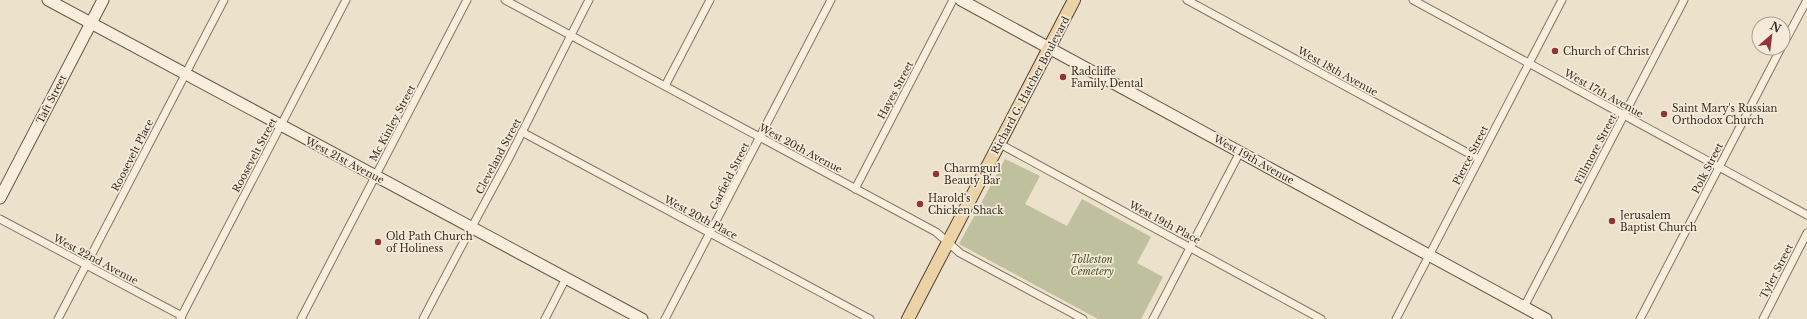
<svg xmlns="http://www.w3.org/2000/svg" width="1807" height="319" viewBox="0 0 1807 319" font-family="'Libre Baskerville',serif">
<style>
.cemetery{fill:#bec09e}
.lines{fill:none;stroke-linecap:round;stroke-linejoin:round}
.street-casing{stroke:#887360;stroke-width:9}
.secondary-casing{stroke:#6a5543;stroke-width:13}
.primary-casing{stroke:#574234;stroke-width:14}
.street{stroke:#f7eede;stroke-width:7}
.secondary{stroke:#f7eede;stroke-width:11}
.primary{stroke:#ebd2a7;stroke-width:12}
.poi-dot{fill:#93343b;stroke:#f4ebdb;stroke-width:1.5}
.labels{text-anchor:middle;stroke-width:3.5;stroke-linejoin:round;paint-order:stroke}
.poi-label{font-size:10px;fill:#3a2d22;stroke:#f4ebdb;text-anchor:start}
.street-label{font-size:10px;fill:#3a2d22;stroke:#f4ebdb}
.park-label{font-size:10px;font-style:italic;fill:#4d552b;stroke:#f4ebdb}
</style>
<rect width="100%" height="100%" fill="#ece1cb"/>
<polygon class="cemetery" points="1005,159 1040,176 1025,204 1067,226 1082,199 1151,237 1137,263 1163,277 1141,319 1098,319 959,244"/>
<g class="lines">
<defs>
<g id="street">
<polyline points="505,0 936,232 960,253 1083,319"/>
<polyline points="1187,0 1479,159"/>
<polyline points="1413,0 1807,215"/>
<polyline points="1783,45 1807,0"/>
<polyline points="665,86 710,0"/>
<polyline points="522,132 870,319"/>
<polyline points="1000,144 1321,319"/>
<polyline points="855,189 953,0"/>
<polyline points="0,219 182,316"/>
<polyline points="1524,307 1684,0"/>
<polyline points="58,319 224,0"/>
<polyline points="180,319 346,0"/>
<polyline points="301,319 467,0"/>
<path d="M423,319C451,265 480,212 509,158C536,105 562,52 589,0"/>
<polyline points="545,319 566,278"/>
<polyline points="665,319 831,0"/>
<polyline points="1153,319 1240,152"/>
<polyline points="1396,319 1562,0"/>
<polyline points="1640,319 1781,48"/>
<polyline points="1763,319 1807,233"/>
</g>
<g id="secondary">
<polyline points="48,0 642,319"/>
<polyline points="961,0 1546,319"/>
<polyline points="0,198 103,0"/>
</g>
<polyline id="primary" points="908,319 1074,0"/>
</defs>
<use href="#street" class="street-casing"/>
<use href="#secondary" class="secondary-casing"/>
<use href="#primary" class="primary-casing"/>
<use href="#street" class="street"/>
<use href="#secondary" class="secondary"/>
<use href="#primary" class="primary"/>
</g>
<g class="poi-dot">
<circle cx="1555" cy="51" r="4"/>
<circle cx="1063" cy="77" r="4"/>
<circle cx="1664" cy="114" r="4"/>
<circle cx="936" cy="174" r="4"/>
<circle cx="920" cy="204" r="4"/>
<circle cx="1612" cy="221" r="4"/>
<circle cx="378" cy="242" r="4"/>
</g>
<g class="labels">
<g class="poi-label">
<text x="1563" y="55">Church of Christ</text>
<text x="1071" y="75">Radcliffe<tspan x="1071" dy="12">Family Dental</tspan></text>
<text x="1672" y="112">Saint Mary's Russian<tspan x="1672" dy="12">Orthodox Church</tspan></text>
<text x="944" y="172">Charmgurl<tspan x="944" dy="12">Beauty Bar</tspan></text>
<text x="928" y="202">Harold's<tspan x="928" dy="12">Chicken Shack</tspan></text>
<text x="1620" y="219">Jerusalem<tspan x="1620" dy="12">Baptist Church</tspan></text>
<text x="386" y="240">Old Path Church<tspan x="386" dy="12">of Holiness</tspan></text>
</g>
<g class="street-label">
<text transform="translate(1338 71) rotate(29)" y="4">West 18th Avenue</text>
<text transform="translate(1030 85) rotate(-62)" y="4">Richard G. Hatcher Boulevard</text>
<text transform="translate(895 90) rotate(-62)" y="4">Hayes Street</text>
<text transform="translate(1604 93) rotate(29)" y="4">West 17th Avenue</text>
<text transform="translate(51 99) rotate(-63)" y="4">Taft Street</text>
<text transform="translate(392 123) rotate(-62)" y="4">Mc Kinley Street</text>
<text transform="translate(801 148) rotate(28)" y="4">West 20th Avenue</text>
<text transform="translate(1595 149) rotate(-62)" y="4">Fillmore Street</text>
<text transform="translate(132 155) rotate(-63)" y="4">Roosevelt Place</text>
<text transform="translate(254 155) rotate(-62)" y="4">Roosevelt Street</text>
<text transform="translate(1470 155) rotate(-63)" y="4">Pierce Street</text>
<text transform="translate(498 156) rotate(-62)" y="4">Cleveland Street</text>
<text transform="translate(1254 159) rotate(29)" y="4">West 19th Avenue</text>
<text transform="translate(345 160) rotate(28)" y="4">West 21st Avenue</text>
<text transform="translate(1707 168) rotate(-63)" y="4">Polk Street</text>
<text transform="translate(729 176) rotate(-63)" y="4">Garfield Street</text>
<text transform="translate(701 217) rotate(28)" y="4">West 20th Place</text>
<text transform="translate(1165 222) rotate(28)" y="4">West 19th Place</text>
<text transform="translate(96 259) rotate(28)" y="4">West 22nd Avenue</text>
<text transform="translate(1776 271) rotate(-63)" y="4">Tyler Street</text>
</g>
<g class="park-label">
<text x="1092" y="263">Tolleston<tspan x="1092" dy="12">Cemetery</tspan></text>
</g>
</g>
<g transform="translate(1771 36) rotate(28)"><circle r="19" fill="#f4ebdb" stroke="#aa9f91"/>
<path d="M0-3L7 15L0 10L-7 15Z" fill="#93343b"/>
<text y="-6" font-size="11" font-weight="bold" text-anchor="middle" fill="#3a2d22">N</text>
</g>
</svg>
